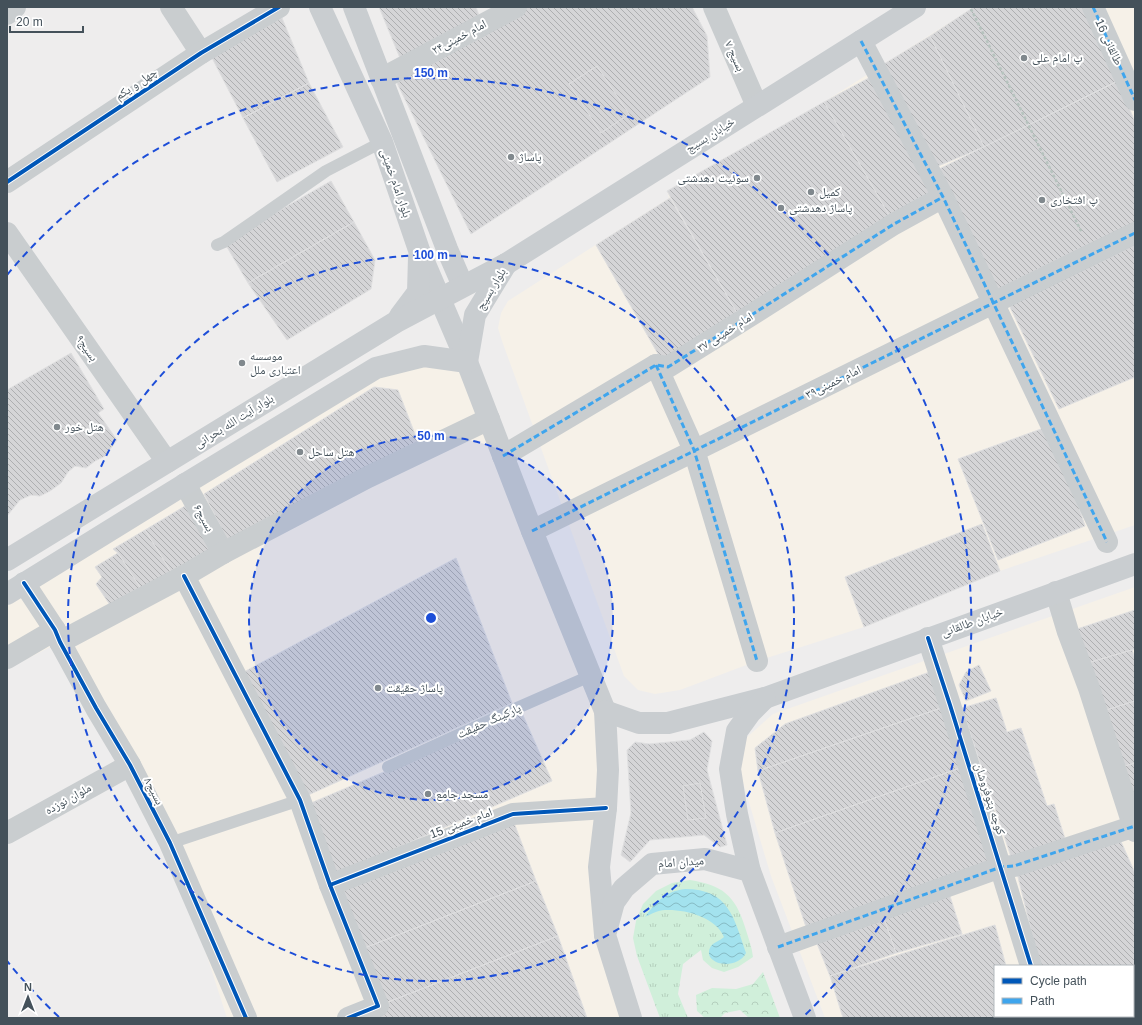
<svg xmlns="http://www.w3.org/2000/svg" width="1142" height="1025" viewBox="0 0 1142 1025" font-family="Arial,'Noto Naskh Arabic',sans-serif">
<style>
.commercial{fill:#f6f1e8;fill-rule:evenodd}
.grass{fill:url(#grass-tufts)}
.forest{fill:url(#forest-crowns)}
.water{fill:url(#water-waves)}
.building{fill:url(#building-back-hatch);stroke:#dfdfe0}
.lines{fill:none;stroke-linecap:round;stroke-linejoin:round}
.path{stroke:#b6c3be;stroke-width:2.5;stroke-dasharray:3 2;stroke-linecap:butt}
.lane{stroke:#c9cdcf;stroke-width:12}
.street{stroke:#c9cdcf;stroke-width:22}
.secondary{stroke:#c9cdd0;stroke-width:22}
.quiet{stroke:#3fa5ed;stroke-width:3;stroke-dasharray:6 3;stroke-linecap:butt}
.cycleway-casing{stroke:#fff;stroke-width:6}
.cycleway{stroke:#0057b8;stroke-width:4}
.ring{fill:none;stroke:#1d4ed8;stroke-width:2;stroke-dasharray:7 5}
.poi-dot{fill:#80888d;stroke:#fff;stroke-width:1.5}
.labels{text-anchor:middle;stroke-width:4;stroke-linejoin:round;paint-order:stroke}
.street-label{font-size:12px;fill:#44515a;stroke:#fff}
.poi-label{font-size:12px;fill:#44515a;stroke:#fff;text-anchor:start}
.centre{fill:#1d4ed8;stroke:#fff;stroke-width:2}
.ring-label{font-size:12px;text-anchor:middle;font-weight:bold;fill:#1d4ed8;stroke:#fff;stroke-width:4;stroke-linejoin:round;paint-order:stroke}
</style>
<defs>
<pattern id="grass-tufts" width="24" height="20" patternUnits="userSpaceOnUse"><rect width="24" height="20" fill="#d0efda"/><path d="M3 7l-1-3M5 7V3M7 7l1-3M15 17l-1-3M17 17v-4M19 17l1-3" fill="none" stroke="#b4cfbd"/></pattern>
<pattern id="forest-crowns" width="20" height="18" patternUnits="userSpaceOnUse"><rect width="20" height="18" fill="#d0efda"/><path d="M2 6a3 3 0 1 1 6 0M12 15a3 3 0 1 1 6 0" fill="none" stroke="#b4cfbd"/></pattern>
<pattern id="water-waves" width="16" height="10" patternUnits="userSpaceOnUse"><rect width="16" height="10" fill="#a3e2ee"/><path d="M0 5q4-4 8 0t8 0" fill="none" stroke="#86bac4"/></pattern>
<pattern id="building-back-hatch" width="6" height="6" patternUnits="userSpaceOnUse"><rect width="6" height="6" fill="#d5d5d7"/><path d="M-1 5l2 2M0 0l6 6M5-1l2 2" fill="none" stroke="#aeafb1"/></pattern>
</defs>
<rect width="100%" height="100%" fill="#eeeded"/>
<g class="commercial">
<polygon points="974,7 1135,7 1135,525 1000,571 864,627 757,661 680,690 655,694 638,690 624,676 502,341 498,328 501,313 508,301 669,198 667,191 824,102"/>
<polygon points="467,362 605,711 599,867 634,1018 227,1018 173,851 66,639 7,669 7,596 376,368"/>
<path d="M1135,587V1018H825L771,876L739,769L746,738L773,714ZM995,966H1133V1016H995Z"/>
</g>
<path class="grass" d="M690,880C722,885 735,895 745,927C748,937 752,947 753,957L738,967L724,972L712,968L703,960L701,950L683,964L678,994L688,1018H660L637,956L633,938L636,921L643,904L656,891L672,883Z"/>
<polygon class="forest" points="763,972 780,1018 749,1018 740,1010 725,1013 720,1018 705,1018 697,1011 696,995 712,988 736,989 753,984"/>
<path class="water" d="M685,889C729,889 734,918 746,953C736,972 700,964 711,946C714,942 720,941 724,937C716,917 685,909 665,910C658,910 651,914 645,917C656,902 666,891 685,889Z"/>
<g class="building">
<polygon points="379,7 476,7 481,21 402,63"/>
<polygon points="525,7 692,7 707,36 710,77 471,234 396,81"/>
<polygon points="974,7 1083,7 1118,81 984,147 930,36"/>
<polygon points="282,18 309,83 243,118 210,54"/>
<polygon points="930,36 984,147 938,166 884,64"/>
<polygon points="597,66 629,114 601,133 569,84"/>
<polygon points="880,72 943,197 894,224 824,102"/>
<polygon points="1118,81 1135,122 1135,229 994,297 935,171"/>
<polygon points="309,83 343,147 277,182 243,118"/>
<polygon points="824,102 894,224 737,313 667,191"/>
<polygon points="331,181 354,222 248,283 224,242"/>
<polygon points="670,198 737,313 662,361 596,245"/>
<polygon points="354,222 375,260 371,289 287,340 248,283"/>
<polygon points="1135,242 1135,377 1059,409 1009,305"/>
<polygon points="71,353 104,409 98,413 117,440 105,456 95,461 86,468 75,466 68,472 61,483 50,491 40,496 31,495 20,500 7,516 7,390"/>
<polygon points="374,387 398,390 418,442 230,545 204,494"/>
<polygon points="1052,425 1085,526 998,560 958,459"/>
<polygon points="185,506 211,549 171,572 145,530"/>
<polygon points="982,524 1000,571 864,627 845,577"/>
<polygon points="145,530 171,572 143,592 118,553 113,549"/>
<polygon points="118,553 143,592 114,611 96,584 102,577 95,567"/>
<polygon points="456,558 512,703 306,796 242,673"/>
<polygon points="1135,610 1135,649 1081,665 1068,632"/>
<polygon points="1132,650 1135,659 1135,701 1097,713 1081,665"/>
<polygon points="979,665 991,691 966,701 959,685 966,672"/>
<polygon points="938,669 950,705 758,771 755,748 785,724"/>
<polygon points="996,698 1007,732 1021,728 1047,806 1054,804 1068,848 1014,866 962,708"/>
<polygon points="1135,701 1135,763 1115,769 1097,713"/>
<polygon points="950,705 969,765 775,833 758,771"/>
<polygon points="522,713 552,781 334,875 304,806"/>
<polygon points="704,732 712,741 707,770 727,845 720,847 704,835 650,840 630,862 621,855 631,813 627,750 635,742 649,744 690,740"/>
<polygon points="1135,763 1135,821 1115,769"/>
<polygon points="969,765 1001,867 807,930 775,833"/>
<polygon points="700,783 706,818 688,820 683,786"/>
<polygon points="513,820 536,881 357,951 335,889"/>
<polygon points="1119,837 1135,873 1135,1018 1054,1018 1053,1016 1133,1016 1133,966 1040,966 1017,873"/>
<polygon points="536,881 558,936 378,1006 357,951"/>
<polygon points="949,893 962,934 896,953 882,913"/>
<polygon points="882,913 896,953 830,976 816,941"/>
<polygon points="995,925 1006,966 995,966 995,1016 999,1016 992,1018 843,1018 830,976"/>
<polygon points="558,936 587,1018 348,1018 378,1006"/>
<polygon points="999,1016 1020,1016 1021,1018 992,1018"/>
</g>
<g class="lines">
<polyline class="path" points="971,9 1082,233"/>
<g class="lane">
<polyline points="217,245 224,242 326,171 382,142"/>
<polyline points="388,767 517,708 590,676"/>
<polyline points="170,843 300,800"/>
</g>
<g class="street">
<polyline points="171,7 201,53"/>
<polyline points="714,7 757,106"/>
<polyline points="1093,7 1135,100"/>
<polyline points="7,14 15,7"/>
<polyline points="861,41 943,197 1107,542"/>
<polyline points="381,79 516,7"/>
<polyline points="7,182 201,53 279,7"/>
<polyline points="7,233 167,462"/>
<polyline points="656,365 694,450 757,661"/>
<polyline points="503,456 656,365 668,367 745,319 894,224 943,197"/>
<polyline points="185,484 223,553"/>
<polyline points="532,531 1135,233"/>
<polyline points="184,576 300,800 330,885 378,1006 348,1018"/>
<polyline points="24,583 55,630 60,642 96,708 130,765 170,843 246,1018"/>
<polyline points="1056,592 1068,632 1089,688 1135,831"/>
<polyline points="928,638 950,705 1031,966"/>
<polyline points="60,642 184,576 223,553 368,477 489,419"/>
<polyline points="7,658 55,630"/>
<polyline points="7,833 130,765"/>
<polyline points="330,885 513,814 606,808"/>
<polyline points="778,947 1001,867 1014,866 1135,826"/>
<polyline points="1046,1016 1047,1018"/>
</g>
<g class="secondary">
<polyline points="320,7 382,142 419,250 467,362 532,531 605,711 608,770 606,808 599,867 605,935"/>
<polyline points="354,7 447,249 463,286"/>
<polyline points="400,316 418,292 419,257"/>
<polyline points="467,362 475,315 506,264"/>
<polyline points="7,560 396,322 506,264 915,7"/>
<polyline points="7,594 185,484 376,368 424,356 467,362"/>
<polyline points="605,711 639,723 668,723 765,698 1135,564"/>
<polyline points="750,872 737,814 730,769 737,731 750,713 765,698"/>
<polyline points="631,1018 605,935 614,902 624,888 652,864 705,859 750,871 805,1018"/>
</g>
<g class="quiet">
<polyline points="1093,7 1135,100"/>
<polyline points="861,41 943,197 1107,542"/>
<polyline points="656,365 694,450 757,661"/>
<polyline points="503,456 656,365 668,367 745,319 894,224 943,197"/>
<polyline points="532,531 1135,233"/>
<polyline points="778,947 1001,867 1014,866 1135,826"/>
</g>
<defs>
<g id="cycleway">
<polyline points="7,182 201,53 279,7"/>
<polyline points="184,576 300,800 330,885 378,1006 348,1018"/>
<polyline points="24,583 55,630 60,642 96,708 130,765 170,843 246,1018"/>
<polyline points="928,638 950,705 1031,966"/>
<polyline points="330,885 513,814 606,808"/>
</g>
</defs>
<use href="#cycleway" class="cycleway-casing"/>
<use href="#cycleway" class="cycleway"/>
</g>
<circle cx="431" cy="618" r="182" fill="#1d4ed8" fill-opacity=".12"/>
<g class="ring">
<circle cx="431" cy="618" r="182"/>
<circle cx="431" cy="618" r="363"/>
<path d="M59 1017A545 545 0 0 1 7 961M7 275A545 545 0 1 1 803 1017"/>
</g>
<g class="poi-dot">
<circle cx="1024" cy="58" r="4"/>
<circle cx="511" cy="157" r="4"/>
<circle cx="757" cy="178" r="4"/>
<circle cx="811" cy="192" r="4"/>
<circle cx="1042" cy="200" r="4"/>
<circle cx="781" cy="208" r="4"/>
<circle cx="242" cy="363" r="4"/>
<circle cx="57" cy="427" r="4"/>
<circle cx="300" cy="452" r="4"/>
<circle cx="378" cy="688" r="4"/>
<circle cx="428" cy="794" r="4"/>
</g>
<g class="labels">
<g class="street-label">
<text transform="translate(459 37) rotate(-28)" y="4">امام خمینی۲۴</text>
<text transform="translate(1109 42) rotate(65)" y="4">طالقانی 16</text>
<text transform="translate(735 56) rotate(66)" y="4">بسیج ۷</text>
<text transform="translate(136 84) rotate(-34)" y="4">چهل و یکم</text>
<text transform="translate(710 135) rotate(-32)" y="4">خیابان بسیج</text>
<text transform="translate(396 183) rotate(71)" y="4">بلوار امام خمینی</text>
<text transform="translate(491 289) rotate(-59)" y="4">بلوار بسیج</text>
<text transform="translate(725 332) rotate(-32)" y="4">امام خمینی ۳۷</text>
<text transform="translate(87 348) rotate(55)" y="4">بسیج۹</text>
<text transform="translate(833 382) rotate(-26)" y="4">امام خمینی۳۹</text>
<text transform="translate(234 421) rotate(-32)" y="4">بلوار آیت الله بحرانی</text>
<text transform="translate(204 518) rotate(61)" y="4">بسیج۶</text>
<text transform="translate(972 622) rotate(-20)" y="4">خیابان طالقانی</text>
<text transform="translate(489 721) rotate(-24)" y="4">پارکینگ حقیقت</text>
<text transform="translate(154 791) rotate(63)" y="4">بسیج۸</text>
<text transform="translate(68 799) rotate(-29)" y="4">ملوان نوزده</text>
<text transform="translate(990 799) rotate(72)" y="4">کوچه پتوفروشان</text>
<text transform="translate(461 823) rotate(-21)" y="4">امام خمینی 15</text>
<text transform="translate(681 862) rotate(-4)" y="4">میدان امام</text>
</g>
<g class="poi-label">
<text x="1032" y="62">پ امام علی</text>
<text x="519" y="161">پاساژ</text>
<text x="749" y="182" text-anchor="end">سوئیت دهدشتی</text>
<text x="819" y="196">کمیل</text>
<text x="1050" y="204">پ افتخاری</text>
<text x="789" y="212">پاساژ دهدشتی</text>
<text x="250" y="360">موسسه<tspan x="250" dy="14">اعتباری ملل</tspan></text>
<text x="65" y="431">هتل خور</text>
<text x="308" y="456">هتل ساحل</text>
<text x="386" y="692">پاساژ حقیقت</text>
<text x="436" y="798">مسجد جامع</text>
</g>
</g>
<circle cx="431" cy="618" r="6" class="centre"/>
<g class="ring-label">
<text x="431" y="77">150 m</text>
<text x="431" y="259">100 m</text>
<text x="431" y="440">50 m</text>
</g>
<rect width="1142" height="1025" fill="none" stroke="#44515a" stroke-width="16"/>
<rect x="994" y="965" width="140" height="52" fill="#ffffff" stroke="#b4b9bd"/>
<rect x="1002" y="978" width="20" height="6" fill="#0057b8" stroke="#b4b9bd"/>
<text x="1030" y="985" font-size="12" fill="#44515a">Cycle path</text>
<rect x="1002" y="998" width="20" height="6" fill="#3fa5ed" stroke="#b4b9bd"/>
<text x="1030" y="1005" font-size="12" fill="#44515a">Path</text>
<g transform="translate(28 997)" stroke="#ffffff" stroke-width="3" paint-order="stroke">
<path d="M0-3L7 15L0 10L-7 15Z" fill="#44515a"/>
<text y="-6" font-size="11" font-weight="bold" text-anchor="middle" fill="#44515a">N</text>
</g>
<path d="M10 26v6h73v-6" fill="none" stroke="#44515a" stroke-width="2"/>
<text x="16" y="26" font-size="12" fill="#44515a" stroke="#ffffff" stroke-width="3" paint-order="stroke">20 m</text>
</svg>
